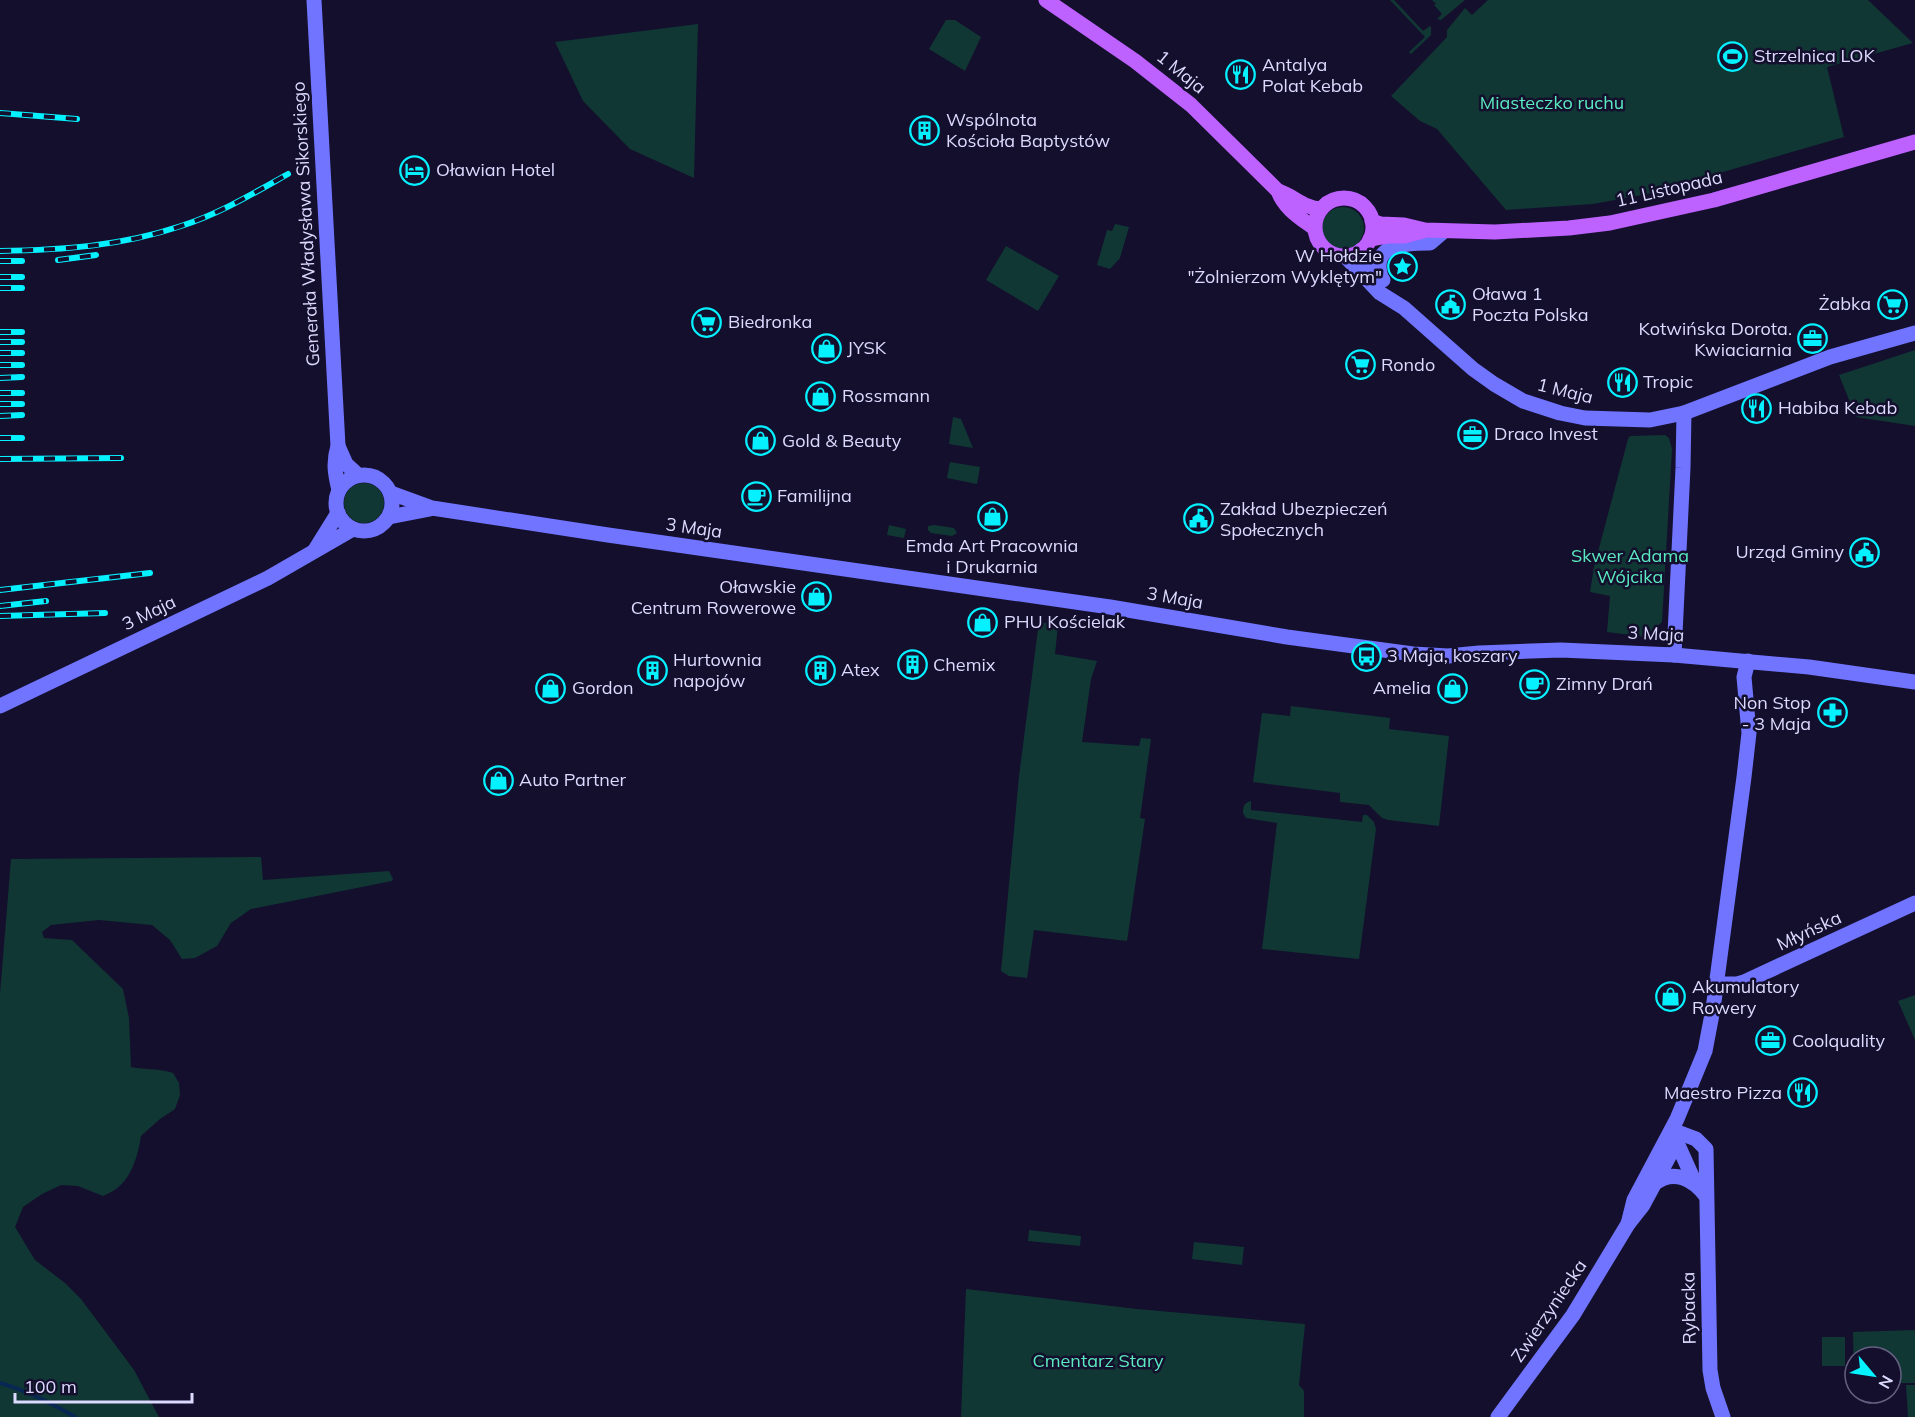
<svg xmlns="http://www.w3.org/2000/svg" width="1915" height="1417" viewBox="0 0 1915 1417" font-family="Mulish,sans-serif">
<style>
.green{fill:#113734}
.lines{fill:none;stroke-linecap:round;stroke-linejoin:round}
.stream{stroke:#082752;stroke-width:4}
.secondary{stroke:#7174ff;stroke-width:15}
.primary{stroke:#bd61ff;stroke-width:15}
.rail-casing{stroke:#06f1ff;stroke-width:6}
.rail{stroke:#130f2d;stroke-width:4;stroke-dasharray:11;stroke-linecap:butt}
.labels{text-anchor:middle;stroke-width:5;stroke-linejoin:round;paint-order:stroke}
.poi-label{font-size:18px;fill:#dddaff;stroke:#130f2d;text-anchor:start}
.street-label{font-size:18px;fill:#dddaff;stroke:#130f2d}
.park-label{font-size:18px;fill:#5beac0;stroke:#130f2d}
</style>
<rect width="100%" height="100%" fill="#130f2d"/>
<g class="green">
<polygon points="1390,0 1394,0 1423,31 1430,26 1431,27 1431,35 1411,54 1409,52 1425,37"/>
<polygon points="1432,0 1465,0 1441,20 1437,19 1442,14 1434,5 1436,4"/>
<polygon points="1488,0 1868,0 1913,43 1827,67 1844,137 1647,194 1593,204 1506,210 1437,129 1420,121 1391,96 1447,37 1447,30 1465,8 1472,15"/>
<polygon points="946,20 955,20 981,37 965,71 929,49"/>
<polygon points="698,24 694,178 630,149 583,101 555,42"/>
<circle cx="1343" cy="228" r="21"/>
<polygon points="1115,224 1129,227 1120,258 1110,269 1097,265 1107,230 1112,231"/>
<polygon points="1006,246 1059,276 1038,311 986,280"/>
<polygon points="1915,350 1915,426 1856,417 1839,375"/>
<polygon points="953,417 961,419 973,448 949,444"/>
<polygon points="1665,435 1669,438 1672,449 1662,622 1646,637 1607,632 1610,596 1590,592 1594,567 1628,439 1630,436"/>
<polygon points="950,462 980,467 977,484 947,478"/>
<circle cx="364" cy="503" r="20"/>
<polygon points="889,525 906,529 904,538 887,535"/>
<polygon points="934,525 954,528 957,533 952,536 931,533 928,530 928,526"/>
<polygon points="1039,622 1058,625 1055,654 1097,661 1091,679 1082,742 1139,746 1141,738 1151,739 1140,818 1145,819 1127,941 1034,930 1027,978 1009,976 1001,971 1019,776"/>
<polygon points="1291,706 1390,718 1389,729 1449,736 1439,826 1388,820 1382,818 1369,805 1340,802 1340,793 1253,782 1262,713 1290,716"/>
<path d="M1251,801V810L1362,822L1363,815H1367L1374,822L1376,829L1359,959L1262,949L1277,823L1246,818L1243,813C1243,806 1244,803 1251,801Z"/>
<path d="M261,857L263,880L389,871L393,879L392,881L251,909L231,923L217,946L195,958L182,959L170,940L152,925L99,920L51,925L42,932L44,938L72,940L123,989L129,1018L131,1067C145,1070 159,1068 173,1073L179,1083L180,1095L175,1109L160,1119L141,1136C137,1161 129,1187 103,1196L78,1186L61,1185L42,1194L23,1207L15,1227L35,1260L65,1283L81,1299L134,1370L159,1417H0V994L11,859Z"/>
<polygon points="1915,995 1915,1040 1898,1001"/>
<polygon points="1029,1230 1081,1236 1080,1246 1028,1241"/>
<polygon points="1194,1242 1244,1247 1242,1265 1192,1259"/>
<polygon points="966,1289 1137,1309 1305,1324 1299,1385 1304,1391 1304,1417 961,1417"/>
<polygon points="1915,1330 1915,1383 1891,1383 1891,1357 1855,1357 1854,1385 1853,1332"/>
<rect x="1822" y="1337" width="23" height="29"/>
<polygon points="1906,1385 1915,1385 1915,1417 1908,1417"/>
</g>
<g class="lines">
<path class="stream" d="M0,1383C27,1391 51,1403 75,1417"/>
<g class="secondary">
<path d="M314,0L338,446C333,462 335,474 339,490"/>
<polyline points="1361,250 1372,269 1383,280"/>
<polyline points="1345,256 1380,293 1404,308 1473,369 1494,384 1523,401 1560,413 1585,418 1650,420 1684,413 1830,357 1915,333"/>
<path d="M1381,277C1370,243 1408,243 1430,243L1444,231"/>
<polyline points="338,446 346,464 358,475"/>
<circle cx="364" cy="503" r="28"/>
<polyline points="391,493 432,508 608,535 1110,607 1287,637 1413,654 1448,656 1479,653 1561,650 1674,655 1809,667 1915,682"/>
<polyline points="389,517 430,509"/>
<polyline points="315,550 338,513"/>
<polyline points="1674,655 1683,468 1684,413"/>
<polyline points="0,706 268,578 353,529"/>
<polyline points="1717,984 1737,984 1744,982 1915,903"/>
<polyline points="1672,1130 1696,1139 1706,1149 1710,1370 1713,1388 1723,1417"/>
<polyline points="1674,1136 1696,1185"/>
<path d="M1655,1183C1674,1169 1693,1179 1706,1196"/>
<polyline points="1628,1224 1634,1200 1677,1119 1705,1051 1713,1009 1744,777 1749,733 1744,677 1748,661"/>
<polyline points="1498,1417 1573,1315 1628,1224 1643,1205 1672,1151"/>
</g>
<g class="primary">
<path d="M1046,0L1135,61L1191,105L1278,191C1285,209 1299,217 1314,228"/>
<path d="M1278,191C1294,196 1303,208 1321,209"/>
<circle cx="1344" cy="227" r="29"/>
<polyline points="1372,221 1381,224 1404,225 1425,230 1495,232 1569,228 1610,223 1714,200 1915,142"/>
<polyline points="1370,239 1387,236 1404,236 1423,231"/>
</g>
<defs>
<g id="rail">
<polyline points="0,113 77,119"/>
<path d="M0,251C63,250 121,246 181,226C219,214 254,193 288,174"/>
<polyline points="58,260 96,255"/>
<polyline points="0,261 22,261"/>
<polyline points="0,277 22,277"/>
<polyline points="0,288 22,288"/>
<polyline points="0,332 22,332"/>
<polyline points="0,342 22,342"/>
<polyline points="0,353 22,353"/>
<polyline points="0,365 22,365"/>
<polyline points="0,378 22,377"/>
<polyline points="0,393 22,393"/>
<polyline points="0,404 22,404"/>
<polyline points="0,416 22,415"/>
<polyline points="0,438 22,438"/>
<polyline points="0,459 121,458"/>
<polyline points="0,590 150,573"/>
<polyline points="0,606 46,601"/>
<polyline points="0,616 105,613"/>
</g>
</defs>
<use href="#rail" class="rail-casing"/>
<use href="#rail" class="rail"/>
</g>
<defs>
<symbol id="stadium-ring" viewBox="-11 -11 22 22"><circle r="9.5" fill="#130f2d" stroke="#06f1ff" stroke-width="1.5"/><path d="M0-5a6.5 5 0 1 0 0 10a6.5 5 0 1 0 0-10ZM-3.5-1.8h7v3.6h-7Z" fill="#06f1ff"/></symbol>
<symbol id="restaurant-ring" viewBox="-11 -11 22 22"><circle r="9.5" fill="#130f2d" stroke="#06f1ff" stroke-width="1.5"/><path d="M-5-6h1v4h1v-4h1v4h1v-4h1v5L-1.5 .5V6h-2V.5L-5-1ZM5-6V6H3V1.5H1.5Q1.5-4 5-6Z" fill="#06f1ff"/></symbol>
<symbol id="building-ring" viewBox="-11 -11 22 22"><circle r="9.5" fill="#130f2d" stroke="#06f1ff" stroke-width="1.5"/><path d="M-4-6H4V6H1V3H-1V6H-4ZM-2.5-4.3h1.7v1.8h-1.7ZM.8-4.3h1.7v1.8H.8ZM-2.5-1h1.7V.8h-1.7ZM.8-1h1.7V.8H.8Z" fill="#06f1ff"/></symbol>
<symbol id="hotel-ring" viewBox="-11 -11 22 22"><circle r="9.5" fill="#130f2d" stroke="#06f1ff" stroke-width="1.5"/><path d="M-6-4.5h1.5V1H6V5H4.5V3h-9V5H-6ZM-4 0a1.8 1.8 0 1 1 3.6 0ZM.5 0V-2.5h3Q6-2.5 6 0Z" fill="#06f1ff"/></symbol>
<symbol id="sight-ring" viewBox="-11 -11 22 22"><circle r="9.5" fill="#130f2d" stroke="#06f1ff" stroke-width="1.5"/><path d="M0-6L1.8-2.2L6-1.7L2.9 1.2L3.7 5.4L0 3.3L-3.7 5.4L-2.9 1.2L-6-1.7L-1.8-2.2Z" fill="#06f1ff"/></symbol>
<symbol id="civic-ring" viewBox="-11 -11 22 22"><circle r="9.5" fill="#130f2d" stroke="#06f1ff" stroke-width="1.5"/><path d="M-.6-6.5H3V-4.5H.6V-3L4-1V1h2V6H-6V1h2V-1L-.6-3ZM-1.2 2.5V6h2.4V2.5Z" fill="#06f1ff"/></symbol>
<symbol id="supermarket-ring" viewBox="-11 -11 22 22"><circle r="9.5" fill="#130f2d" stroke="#06f1ff" stroke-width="1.5"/><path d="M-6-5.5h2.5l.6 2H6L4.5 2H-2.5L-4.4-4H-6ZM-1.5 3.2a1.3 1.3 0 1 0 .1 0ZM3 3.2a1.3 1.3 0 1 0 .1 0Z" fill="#06f1ff"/></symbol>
<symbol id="office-ring" viewBox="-11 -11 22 22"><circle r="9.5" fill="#130f2d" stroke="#06f1ff" stroke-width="1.5"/><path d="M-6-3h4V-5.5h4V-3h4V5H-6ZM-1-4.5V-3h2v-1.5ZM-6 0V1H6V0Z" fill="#06f1ff"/></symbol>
<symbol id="shop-ring" viewBox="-11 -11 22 22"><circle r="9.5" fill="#130f2d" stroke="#06f1ff" stroke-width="1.5"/><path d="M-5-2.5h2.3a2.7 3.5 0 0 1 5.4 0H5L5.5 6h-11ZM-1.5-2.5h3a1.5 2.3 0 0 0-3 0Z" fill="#06f1ff"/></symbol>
<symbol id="cafe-ring" viewBox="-11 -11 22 22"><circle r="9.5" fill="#130f2d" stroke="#06f1ff" stroke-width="1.5"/><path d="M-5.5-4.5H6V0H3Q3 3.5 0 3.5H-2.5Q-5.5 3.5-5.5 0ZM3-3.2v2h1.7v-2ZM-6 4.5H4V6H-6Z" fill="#06f1ff"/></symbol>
<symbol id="bus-ring" viewBox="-11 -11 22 22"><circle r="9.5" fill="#130f2d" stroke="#06f1ff" stroke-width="1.5"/><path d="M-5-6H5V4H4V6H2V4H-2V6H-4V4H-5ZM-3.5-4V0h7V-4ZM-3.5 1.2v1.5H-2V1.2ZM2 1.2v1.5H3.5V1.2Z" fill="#06f1ff"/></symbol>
<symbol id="pharmacy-ring" viewBox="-11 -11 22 22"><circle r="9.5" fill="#130f2d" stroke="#06f1ff" stroke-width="1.5"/><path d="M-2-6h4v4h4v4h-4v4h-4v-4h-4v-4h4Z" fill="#06f1ff"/></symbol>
</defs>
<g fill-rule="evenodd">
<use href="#stadium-ring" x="1716" y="40" width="33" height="33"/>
<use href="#restaurant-ring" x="1224" y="58" width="33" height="33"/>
<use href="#building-ring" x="908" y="114" width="33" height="33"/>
<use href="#hotel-ring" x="398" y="154" width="33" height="33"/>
<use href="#sight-ring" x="1386" y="250" width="33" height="33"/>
<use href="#civic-ring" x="1434" y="288" width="33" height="33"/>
<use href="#supermarket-ring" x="1876" y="288" width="33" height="33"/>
<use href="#supermarket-ring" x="690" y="306" width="33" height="33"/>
<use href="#office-ring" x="1796" y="322" width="33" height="33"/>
<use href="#shop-ring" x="810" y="332" width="33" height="33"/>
<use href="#supermarket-ring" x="1344" y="348" width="33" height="33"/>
<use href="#restaurant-ring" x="1606" y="366" width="33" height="33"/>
<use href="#shop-ring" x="804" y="380" width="33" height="33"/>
<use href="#restaurant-ring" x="1740" y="392" width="33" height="33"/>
<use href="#office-ring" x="1456" y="418" width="33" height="33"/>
<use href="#shop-ring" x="744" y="424" width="33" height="33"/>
<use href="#cafe-ring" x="740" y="480" width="33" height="33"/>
<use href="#shop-ring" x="976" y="500" width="33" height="33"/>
<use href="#civic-ring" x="1182" y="502" width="33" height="33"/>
<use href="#civic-ring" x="1848" y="536" width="33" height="33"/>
<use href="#shop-ring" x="800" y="580" width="33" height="33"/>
<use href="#shop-ring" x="966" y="606" width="33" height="33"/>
<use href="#bus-ring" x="1350" y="640" width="33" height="33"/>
<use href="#building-ring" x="896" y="648" width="33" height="33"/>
<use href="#building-ring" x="636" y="654" width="33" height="33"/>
<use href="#building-ring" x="804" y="654" width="33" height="33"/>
<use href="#cafe-ring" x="1518" y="668" width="33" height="33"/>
<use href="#shop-ring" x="534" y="672" width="33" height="33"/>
<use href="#shop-ring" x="1436" y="672" width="33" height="33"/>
<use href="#pharmacy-ring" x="1816" y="696" width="33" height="33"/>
<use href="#shop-ring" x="482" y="764" width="33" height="33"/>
<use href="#shop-ring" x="1654" y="980" width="33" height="33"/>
<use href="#office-ring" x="1754" y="1024" width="33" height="33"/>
<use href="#restaurant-ring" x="1786" y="1076" width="33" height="33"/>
</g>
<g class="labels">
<g class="poi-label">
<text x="1754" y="62">Strzelnica LOK</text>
<text x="1262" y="71">Antalya<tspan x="1262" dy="21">Polat Kebab</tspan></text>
<text x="946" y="126">Wspólnota<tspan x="946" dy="21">Kościoła Baptystów</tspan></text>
<text x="436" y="176">Oławian Hotel</text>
<text x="1382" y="262" text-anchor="end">W Hołdzie<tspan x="1382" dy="21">"Żolnierzom Wyklętym"</tspan></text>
<text x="1472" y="300">Oława 1<tspan x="1472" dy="21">Poczta Polska</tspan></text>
<text x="1871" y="310" text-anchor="end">Żabka</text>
<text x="728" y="328">Biedronka</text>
<text x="1792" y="335" text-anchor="end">Kotwińska Dorota.<tspan x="1792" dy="21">Kwiaciarnia</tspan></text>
<text x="847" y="354">JYSK</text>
<text x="1381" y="371">Rondo</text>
<text x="1643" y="388">Tropic</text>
<text x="842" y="402">Rossmann</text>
<text x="1778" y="414">Habiba Kebab</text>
<text x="1494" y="440">Draco Invest</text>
<text x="782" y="447">Gold &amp; Beauty</text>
<text x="777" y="502">Familijna</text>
<text x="1220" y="515">Zakład Ubezpieczeń<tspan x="1220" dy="21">Społecznych</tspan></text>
<text x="992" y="552" text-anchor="middle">Emda Art Pracownia<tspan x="992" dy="21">i Drukarnia</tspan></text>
<text x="1844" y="558" text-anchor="end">Urząd Gminy</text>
<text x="796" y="593" text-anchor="end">Oławskie<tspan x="796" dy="21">Centrum Rowerowe</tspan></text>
<text x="1004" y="628">PHU Kościelak</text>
<text x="1387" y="662">3 Maja, koszary</text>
<text x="673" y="666">Hurtownia<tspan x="673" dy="21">napojów</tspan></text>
<text x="933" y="671">Chemix</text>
<text x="841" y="676">Atex</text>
<text x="1556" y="690">Zimny Drań</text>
<text x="572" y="694">Gordon</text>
<text x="1431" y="694" text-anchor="end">Amelia</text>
<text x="1811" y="709" text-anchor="end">Non Stop<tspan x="1811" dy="21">- 3 Maja</tspan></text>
<text x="519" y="786">Auto Partner</text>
<text x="1692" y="993">Akumulatory<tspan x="1692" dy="21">Rowery</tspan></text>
<text x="1792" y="1047">Coolquality</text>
<text x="1782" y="1099" text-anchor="end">Maestro Pizza</text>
</g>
<g class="street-label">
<text transform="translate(1181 72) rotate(39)" y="6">1 Maja</text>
<text transform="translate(1669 189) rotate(-13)" y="6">11 Listopada</text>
<text transform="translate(306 224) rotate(-93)" y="6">Generała Władysława Sikorskiego</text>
<text transform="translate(1565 391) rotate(14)" y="6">1 Maja</text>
<text transform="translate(694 528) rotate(8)" y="6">3 Maja</text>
<text transform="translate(1175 598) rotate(10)" y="6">3 Maja</text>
<text transform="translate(149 613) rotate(-26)" y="6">3 Maja</text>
<text transform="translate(1656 634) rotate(3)" y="6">3 Maja</text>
<text transform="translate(1809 931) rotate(-25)" y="6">Młyńska</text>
<text transform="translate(1689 1308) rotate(-91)" y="6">Rybacka</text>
<text transform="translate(1549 1311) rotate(-56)" y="6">Zwierzyniecka</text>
</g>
<g class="park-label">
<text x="1552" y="109">Miasteczko ruchu</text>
<text x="1630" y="562">Skwer Adama<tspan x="1630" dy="21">Wójcika</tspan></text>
<text x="1098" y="1367">Cmentarz Stary</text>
</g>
</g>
<g transform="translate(1873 1375) rotate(119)"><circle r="28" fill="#130f2d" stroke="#646081" stroke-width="1.5"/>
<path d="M0-4.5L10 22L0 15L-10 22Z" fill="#06f1ff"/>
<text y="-9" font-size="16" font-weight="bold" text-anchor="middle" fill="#dddaff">N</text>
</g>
<path d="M15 1393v9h177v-9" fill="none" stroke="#dddaff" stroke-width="3"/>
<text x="24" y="1393" font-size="18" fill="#dddaff" stroke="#130f2d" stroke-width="4.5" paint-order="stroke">100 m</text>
</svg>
